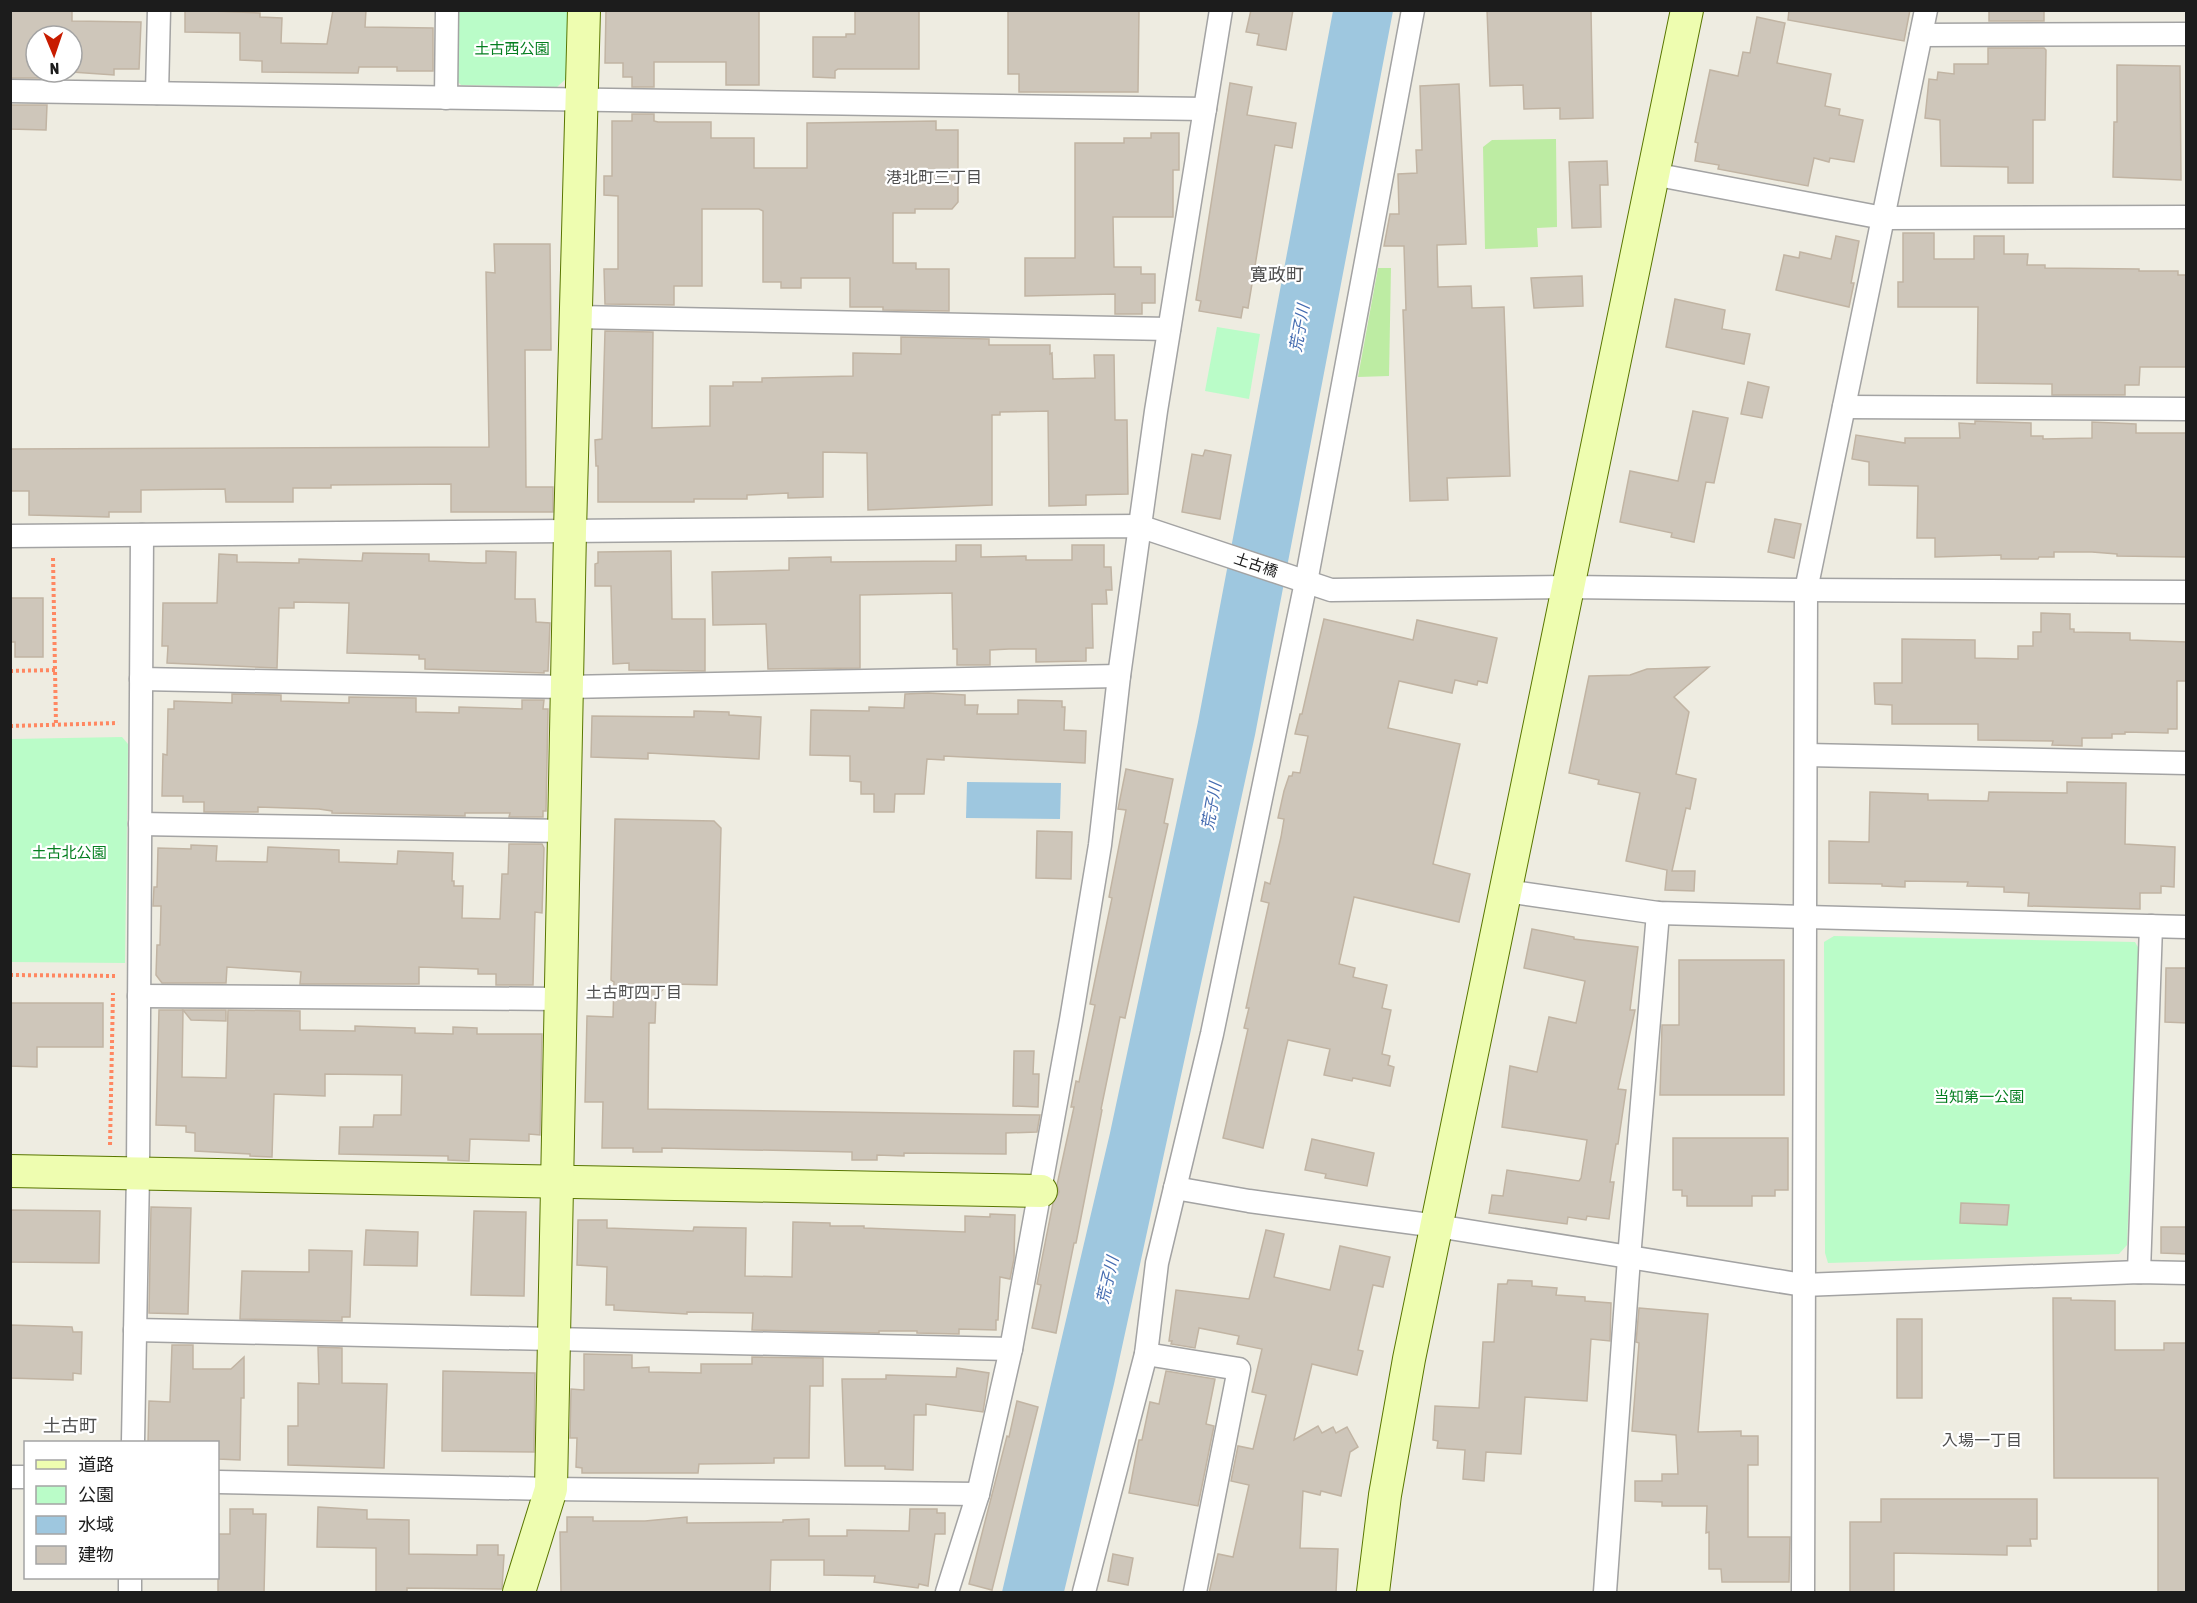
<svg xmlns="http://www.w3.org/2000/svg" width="2197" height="1603" viewBox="0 0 2197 1603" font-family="'Asap Condensed','Noto Sans JP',sans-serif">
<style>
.grass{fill:#bdeca3}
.park{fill:#bafcc8}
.water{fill:#9ec7df}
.building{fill:#cec6ba;stroke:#c1b4a3;stroke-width:1.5}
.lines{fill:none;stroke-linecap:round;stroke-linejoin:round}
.street-casing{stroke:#a3a3a3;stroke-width:25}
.secondary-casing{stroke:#597600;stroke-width:34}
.path{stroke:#ff8761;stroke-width:4;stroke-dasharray:3 3;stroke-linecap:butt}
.street{stroke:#fff;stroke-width:22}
.secondary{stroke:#eefdb0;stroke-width:32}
.labels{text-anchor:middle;stroke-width:4.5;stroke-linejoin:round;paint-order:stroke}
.park-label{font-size:15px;fill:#057f20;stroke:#fff}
.street-label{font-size:15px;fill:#1c1c1c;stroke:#fff}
.neighbourhood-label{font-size:16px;fill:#4f4f4f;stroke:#fff}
.water-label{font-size:16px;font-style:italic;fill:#446bb0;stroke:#fff}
.quarter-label{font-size:18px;fill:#4f4f4f;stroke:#fff}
</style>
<rect width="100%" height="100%" fill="#eeece1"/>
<g class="grass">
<polygon points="1556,139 1557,227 1537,228 1538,247 1485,249 1483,147 1492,140"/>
<polygon points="1378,268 1391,268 1389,376 1358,377"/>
</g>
<g class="park">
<polygon points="455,11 569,11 568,77 557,87 461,85 455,79"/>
<polygon points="1217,327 1260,334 1249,399 1205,391"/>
<polygon points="122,737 128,744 125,963 11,962 11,739"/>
<polygon points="1834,936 2135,942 2139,949 2127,1245 2119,1254 1828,1263 1825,1253 1824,942"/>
</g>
<g class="water">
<polygon points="1333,11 1393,11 1255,735 1114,1384 1064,1592 1002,1592 1110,1133 1198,722"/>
<polygon points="967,782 1061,783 1060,819 966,818"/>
</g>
<g class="building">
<polygon points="10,10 72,10 72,21 141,22 139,69 114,69 114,75 72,72 72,36 36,36 36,72 47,72 47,78 10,78"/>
<polygon points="185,10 260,13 260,17 282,18 281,43 327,44 333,10 366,10 365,27 433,28 433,71 397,71 397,67 359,67 358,73 262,72 262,61 240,60 240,33 185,32"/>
<polygon points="606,10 759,10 759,85 726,85 726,62 654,62 654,87 632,87 632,77 623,77 623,63 605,63"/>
<polygon points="855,10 919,10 919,69 838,69 835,71 835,78 813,77 813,37 846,37 846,34 855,34"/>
<polygon points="1008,10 1139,10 1138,92 1019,92 1019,74 1008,74"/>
<polygon points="1251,10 1293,10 1286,50 1257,45 1259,34 1246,32"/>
<polygon points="1487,10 1591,10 1593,118 1560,119 1560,108 1524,109 1523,85 1490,86"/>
<polygon points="1789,10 1910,10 1904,41 1788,20"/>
<rect x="1989" y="10" width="55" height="11"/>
<polygon points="1757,17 1785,23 1777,63 1831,74 1825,106 1840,109 1839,115 1863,120 1854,162 1830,158 1829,162 1814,158 1808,186 1718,169 1719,165 1695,161 1698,143 1695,142 1710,70 1738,76 1743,52 1750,53"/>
<polygon points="1988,48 2044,48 2046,50 2045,120 2033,120 2033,183 2008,183 2008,167 1941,166 1940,120 1925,118 1929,79 1937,80 1938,72 1954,74 1954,64 1988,64"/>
<polygon points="2117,65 2180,66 2181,180 2113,177 2114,122 2117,122"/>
<polygon points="1230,83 1252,87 1247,115 1296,123 1292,148 1275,145 1248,308 1243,307 1241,318 1199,311 1201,301 1196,300"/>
<polygon points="1459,84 1466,244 1437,245 1438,287 1471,286 1472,308 1504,307 1510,476 1447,478 1448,500 1410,501 1403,310 1406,310 1404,246 1384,246 1390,214 1399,214 1398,174 1417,173 1416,150 1422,150 1420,86"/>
<polygon points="10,105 47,105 46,130 10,129"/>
<polygon points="632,114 654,114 654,121 658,122 711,122 711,138 754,138 754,168 807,168 807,123 936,121 936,130 958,130 958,202 952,209 915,209 915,213 893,213 893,263 916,263 916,269 949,269 949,311 883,310 883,307 850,307 850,278 801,278 801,288 781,288 781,282 763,282 763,211 759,209 702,209 702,286 674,286 674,305 605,304 604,269 618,269 618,196 604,195 604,176 612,176 612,121 632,121"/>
<polygon points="1151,133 1179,133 1179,170 1173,170 1173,217 1113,217 1114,267 1141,267 1141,274 1155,274 1155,303 1142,303 1142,314 1115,314 1115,294 1025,296 1025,258 1075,258 1075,143 1124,143 1124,138 1151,138"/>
<polygon points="1607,161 1608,185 1600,185 1601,227 1572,228 1569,162"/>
<polygon points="1903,233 1934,233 1934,259 1974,259 1974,236 2004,236 2004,254 2028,254 2027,265 2045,265 2045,268 2139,269 2139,271 2178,271 2178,275 2187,275 2187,367 2140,367 2139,385 2125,385 2125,395 2052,395 2052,384 1977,383 1978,307 1898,307 1898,282 1903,282"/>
<polygon points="1836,236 1859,241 1851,283 1854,283 1849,307 1776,290 1784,255 1799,258 1800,252 1831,259"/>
<polygon points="494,244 550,244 551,350 525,350 526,487 553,487 553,512 451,512 451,484 331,485 331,488 293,488 293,502 226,502 225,489 141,490 141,512 109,512 109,517 29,515 29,491 10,491 10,449 489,447 486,272 495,273"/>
<polygon points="1582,276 1583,306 1534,308 1531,278"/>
<polygon points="1675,299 1725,310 1722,329 1750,334 1744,364 1666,347"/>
<polygon points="605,331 653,332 652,428 710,426 710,386 733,386 733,382 762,382 762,378 853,376 853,353 901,354 901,337 989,339 989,345 1050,345 1050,354 1052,353 1053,379 1095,378 1094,355 1114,355 1115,420 1127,420 1128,494 1086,495 1086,505 1049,506 1048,411 1000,412 1000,415 992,415 992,505 868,510 867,453 823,452 823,497 788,498 788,493 747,495 747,499 694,499 694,502 598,502 598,466 596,466 595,440 602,439"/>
<polygon points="1748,382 1769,387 1762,418 1741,414"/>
<polygon points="1693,411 1728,418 1714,483 1706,482 1694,542 1671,537 1672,533 1620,522 1630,471 1678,481"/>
<polygon points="1975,421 2031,423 2031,436 2043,436 2043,439 2092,438 2092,422 2136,424 2136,433 2187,433 2187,557 2117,556 2117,554 2092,552 2054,552 2054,557 2039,557 2038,559 2001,559 2001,555 1935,557 1935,538 1917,538 1918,486 1869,485 1869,462 1852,459 1856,435 1905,443 1905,438 1960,438 1959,423 1975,424"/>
<polygon points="1205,450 1231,455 1220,519 1182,512 1192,454 1203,456"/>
<polygon points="1775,519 1801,524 1794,558 1768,552"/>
<polygon points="956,545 981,545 981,557 1026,556 1026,560 1072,560 1072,545 1104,545 1104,567 1111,567 1112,590 1106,590 1107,604 1092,604 1093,648 1086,648 1086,661 1036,662 1036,649 1009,649 990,650 990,665 957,665 957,649 953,649 952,593 860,595 860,668 768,669 766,624 713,625 712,572 789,570 789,558 831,557 831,562 956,561"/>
<polygon points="486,551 516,552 515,599 535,599 536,622 550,623 548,671 544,671 544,673 425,669 425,659 419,659 419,655 347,653 349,603 294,602 294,608 279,608 277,668 167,663 168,646 162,646 163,603 217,603 219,554 237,555 237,562 299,563 299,559 362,561 363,553 429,554 429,561 473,563 486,563"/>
<polygon points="671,551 672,619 705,619 705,671 629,670 629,663 613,664 611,586 595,586 595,564 598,563 598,552"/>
<polygon points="10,598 43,598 43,657 15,657 15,642 10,642"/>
<polygon points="2041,613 2070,614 2070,629 2074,629 2074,632 2130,633 2130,640 2187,642 2187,681 2177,681 2177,729 2168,729 2168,733 2125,732 2125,734 2112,734 2112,738 2082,738 2082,746 2052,745 2053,741 1978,740 1978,724 1892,724 1892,705 1875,704 1874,683 1902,683 1902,639 1975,640 1975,658 2018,659 2018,646 2033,646 2033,632 2041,632"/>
<polygon points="1324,619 1413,640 1417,620 1497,638 1487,683 1478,681 1477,685 1455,680 1452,693 1399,681 1388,728 1460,744 1433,864 1470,874 1459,922 1354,897 1339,964 1355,968 1353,977 1387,985 1382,1008 1391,1010 1382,1054 1390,1056 1388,1065 1394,1067 1390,1086 1353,1078 1352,1081 1324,1075 1330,1049 1288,1040 1263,1148 1223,1138 1248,1029 1244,1028 1249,1008 1246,1008 1269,903 1261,901 1265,882 1270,884 1281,837 1284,819 1278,818 1284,791 1289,776 1292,776 1293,772 1300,773 1308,736 1295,734 1300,714 1302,714"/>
<polygon points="1709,667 1674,697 1689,712 1676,774 1696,779 1690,809 1686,808 1672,871 1695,871 1694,891 1665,890 1667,870 1626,861 1640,793 1598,784 1599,780 1569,773 1589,676 1630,675 1647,669"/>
<polygon points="928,693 965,695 965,705 978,705 977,714 1018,714 1018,700 1062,701 1062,707 1065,707 1064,730 1086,731 1085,763 944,756 944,760 927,759 924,794 895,794 894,812 874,812 874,794 861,794 861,782 850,781 850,756 810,755 811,710 869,711 869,707 904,708 905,694"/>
<polygon points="232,694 281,695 281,701 349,703 349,697 416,698 416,712 459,713 459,707 522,709 522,700 544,700 543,709 548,709 546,811 543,811 543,817 509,817 510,813 465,813 465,816 332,813 332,811 319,809 258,807 258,812 204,812 204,802 183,802 183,796 162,796 163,754 167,755 168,709 174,709 174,701 232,703"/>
<polygon points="694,711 729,712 729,715 761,717 759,759 648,753 648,759 591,757 592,716 694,717"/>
<polygon points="1126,769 1173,779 1164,823 1168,824 1125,1018 1120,1017 1101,1109 1102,1110 1085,1197 1076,1243 1074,1243 1056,1333 1032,1328 1041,1285 1037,1284 1053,1203 1059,1192 1057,1185 1074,1107 1071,1107 1076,1081 1079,1082 1095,1005 1090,1004 1112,898 1109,897 1126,810 1118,809"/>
<polygon points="2067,782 2126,783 2125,844 2175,847 2174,887 2161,886 2161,893 2140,893 2140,909 2028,906 2029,893 2004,892 2004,887 1967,886 1968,882 1905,881 1905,887 1882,886 1882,884 1829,883 1829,841 1869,842 1870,792 1928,794 1928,800 1988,801 1989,792 2067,793"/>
<polygon points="615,819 714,821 721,828 717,985 669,984 656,996 655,1023 649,1023 648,1109 1040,1115 1037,1132 1006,1133 1006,1154 904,1153 904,1156 877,1155 877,1160 852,1160 852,1152 662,1148 662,1152 633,1152 633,1148 602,1148 603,1102 585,1102 587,1016 613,1017 614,982 611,980"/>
<polygon points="1037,831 1072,832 1071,879 1036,878"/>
<polygon points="509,844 542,844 544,848 542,913 535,912 533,985 496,985 496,974 478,974 478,969 419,967 419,984 300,984 301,972 227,967 226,983 162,983 156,975 157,945 160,945 161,906 153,906 154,887 157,887 158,848 191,849 191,845 217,846 216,861 267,862 268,847 339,850 339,862 397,864 398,851 453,853 452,881 454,881 454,886 463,886 462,918 500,919 502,874 508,874"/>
<polygon points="1532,929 1574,937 1574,939 1638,947 1630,1010 1635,1010 1618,1089 1626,1090 1618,1144 1616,1144 1610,1182 1614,1182 1609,1219 1587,1216 1586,1220 1568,1217 1567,1224 1489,1213 1492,1195 1503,1196 1507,1170 1579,1181 1581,1178 1587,1140 1502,1127 1510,1066 1537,1072 1549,1017 1576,1023 1585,981 1524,968"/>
<polygon points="1679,960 1784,960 1784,1095 1660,1095 1662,1025 1679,1025"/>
<polygon points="2166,968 2187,968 2187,1023 2165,1022"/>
<polygon points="10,1003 103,1003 103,1047 37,1047 37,1067 10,1066"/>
<polygon points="159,1010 183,1010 182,1077 226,1078 228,1010 300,1011 300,1030 355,1031 355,1026 415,1028 415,1033 453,1034 453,1027 477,1028 477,1034 542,1034 540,1135 529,1134 529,1141 470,1139 469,1161 448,1160 448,1156 339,1154 340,1127 373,1127 374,1115 401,1115 402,1075 325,1074 325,1096 274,1094 272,1157 250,1156 250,1154 195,1151 195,1133 186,1132 186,1126 156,1125"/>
<polygon points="183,1010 226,1010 226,1021 191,1020"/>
<polygon points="1014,1051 1034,1051 1033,1074 1039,1074 1038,1107 1013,1106"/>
<polygon points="1673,1138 1788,1138 1788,1190 1775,1190 1775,1196 1752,1196 1752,1206 1687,1206 1687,1196 1682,1196 1682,1190 1673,1190"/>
<polygon points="1312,1139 1374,1153 1367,1186 1325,1178 1326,1174 1305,1170"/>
<polygon points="1961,1203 2009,1205 2007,1225 1960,1223"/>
<polygon points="151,1207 191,1208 188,1314 149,1313"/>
<polygon points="10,1210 100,1211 99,1263 10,1262"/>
<polygon points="474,1211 526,1212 524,1296 471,1295"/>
<polygon points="990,1214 1015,1215 1014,1259 1010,1279 1000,1277 998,1320 996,1320 996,1330 959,1329 959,1334 917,1333 917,1331 879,1331 879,1333 752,1330 753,1313 687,1312 687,1314 614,1310 614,1305 606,1305 607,1267 577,1265 578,1220 607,1220 607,1228 635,1229 693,1231 694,1227 746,1228 745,1276 792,1277 793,1222 830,1223 830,1226 864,1226 864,1228 965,1232 965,1216 990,1217"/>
<polygon points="2161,1227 2187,1227 2187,1254 2161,1253"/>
<polygon points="366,1230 418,1232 417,1266 364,1265"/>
<polygon points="1266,1230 1284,1234 1274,1277 1330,1290 1340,1246 1390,1257 1383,1287 1373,1285 1358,1350 1363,1351 1357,1375 1312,1364 1294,1440 1318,1426 1322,1433 1333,1427 1336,1433 1347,1427 1358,1447 1350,1452 1341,1496 1321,1491 1320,1495 1303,1491 1300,1548 1338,1549 1336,1593 1209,1593 1218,1554 1233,1557 1249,1485 1231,1481 1238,1446 1253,1449 1266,1395 1252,1392 1262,1349 1237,1344 1239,1336 1199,1328 1195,1348 1171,1344 1172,1341 1169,1341 1176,1290 1249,1299"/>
<polygon points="309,1250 352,1251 350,1317 342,1317 342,1321 240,1319 242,1271 309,1272"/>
<polygon points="1508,1280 1532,1281 1532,1286 1557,1288 1556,1295 1585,1297 1585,1301 1611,1303 1610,1341 1591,1339 1587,1401 1525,1397 1521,1454 1486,1452 1484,1481 1463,1479 1465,1450 1437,1448 1438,1441 1433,1440 1435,1406 1479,1408 1483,1342 1494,1342 1498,1284 1507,1284"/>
<polygon points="2053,1298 2071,1298 2071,1300 2115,1301 2115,1350 2164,1350 2164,1343 2187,1343 2187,1593 2158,1593 2158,1478 2054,1478"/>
<polygon points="1639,1308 1708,1314 1698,1432 1741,1431 1741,1436 1758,1436 1758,1465 1748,1465 1748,1537 1790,1537 1789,1582 1722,1582 1721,1569 1709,1569 1709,1532 1706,1533 1707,1506 1662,1506 1662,1502 1635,1501 1635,1481 1662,1481 1662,1474 1678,1474 1676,1435 1632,1431 1639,1343 1636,1342"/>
<rect x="1897" y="1319" width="25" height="79"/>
<polygon points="10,1325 72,1327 73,1332 82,1332 81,1374 73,1373 73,1380 10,1378"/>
<polygon points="172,1345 193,1345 193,1369 231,1369 244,1357 244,1398 241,1398 240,1460 218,1459 218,1443 148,1443 149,1401 170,1402"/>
<polygon points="318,1347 342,1348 342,1383 387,1384 384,1468 288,1465 288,1426 298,1426 298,1383 319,1384"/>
<polygon points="584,1354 632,1355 632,1368 649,1367 649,1372 701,1373 701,1364 752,1364 752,1357 823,1358 823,1386 810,1386 809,1458 774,1458 774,1463 699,1464 698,1473 582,1473 582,1468 576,1467 577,1438 570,1438 571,1389 584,1390"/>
<polygon points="957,1368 989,1373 983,1412 926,1404 926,1415 914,1415 913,1470 885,1469 885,1466 845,1466 842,1379 886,1379 886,1375 956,1377"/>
<polygon points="443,1371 535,1373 534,1452 442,1451"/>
<polygon points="1166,1371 1215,1379 1206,1424 1214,1426 1198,1506 1129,1493 1139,1440 1142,1440 1150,1402 1159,1404"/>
<polygon points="1017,1401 1038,1407 992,1590 969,1584 1007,1436 1009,1437"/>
<polygon points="1881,1499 2037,1499 2037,1539 2030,1539 2031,1546 2007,1546 2007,1555 1894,1553 1894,1593 1850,1593 1850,1522 1881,1522"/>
<polygon points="318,1507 367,1510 367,1519 409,1520 409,1554 477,1555 477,1545 498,1545 498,1555 504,1555 502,1589 407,1588 407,1593 376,1593 376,1548 317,1547"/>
<polygon points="230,1509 253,1509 253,1514 266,1514 264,1593 218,1593 218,1534 230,1534"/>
<polygon points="910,1509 937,1509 937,1513 945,1513 945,1534 935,1534 928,1586 919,1584 918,1588 874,1582 875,1576 824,1575 824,1560 771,1560 770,1593 561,1593 560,1532 567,1532 567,1517 593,1517 593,1521 645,1521 687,1517 687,1523 783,1522 783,1520 809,1519 809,1536 847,1536 847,1530 909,1531"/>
<polygon points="1113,1554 1133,1558 1128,1585 1108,1581"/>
</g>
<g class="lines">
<defs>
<g id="street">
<polyline points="1921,35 2186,34"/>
<polyline points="10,91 1205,109"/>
<polyline points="157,93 159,10"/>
<polyline points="446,98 447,10"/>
<polyline points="1653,174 1883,218 2186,217"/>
<polyline points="576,317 1169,329"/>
<polyline points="1844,407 2186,409"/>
<polyline points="10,536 1139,526 1331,590 1569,587 1806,590 2186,592"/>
<polyline points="141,679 567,687 1119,676"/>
<polyline points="1806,755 2186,763"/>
<polyline points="140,824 564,831"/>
<polyline points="1506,891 1658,913 2186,927"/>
<polyline points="139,996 561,999"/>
<polyline points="1175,1188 1249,1201 1437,1226 1803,1285 2139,1272 2186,1273"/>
<polyline points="2139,1272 2151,926"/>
<polyline points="135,1330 1011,1349"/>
<polyline points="1146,1354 1239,1369 1195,1592"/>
<polyline points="133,1442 138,1173 142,535"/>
<polyline points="10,1477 26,1477"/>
<polyline points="218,1482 551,1489 978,1494"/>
<polyline points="130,1592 130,1578"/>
<polyline points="947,1592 978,1494 1011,1349 1071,1020 1100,845 1119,676 1156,411 1221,10"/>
<polyline points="1084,1592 1146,1354 1157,1263 1212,1034 1306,582 1413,10"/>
<polyline points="1605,1592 1629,1258 1658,913"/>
<polyline points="1803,1592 1806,590 1926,10"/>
</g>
<g id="secondary">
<polyline points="10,1171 1041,1191"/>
<polyline points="519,1592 551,1489 570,531 584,10"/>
<polyline points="1373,1592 1385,1495 1409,1359 1687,10"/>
</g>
</defs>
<use href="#street" class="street-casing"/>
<use href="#secondary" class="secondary-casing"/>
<g class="path">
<polyline points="53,558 56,725"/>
<polyline points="10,671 55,670"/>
<polyline points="10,726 118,723"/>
<polyline points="10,975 117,976"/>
<polyline points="110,1145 113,993"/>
</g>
<use href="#street" class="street"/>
<use href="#secondary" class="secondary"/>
</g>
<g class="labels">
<g class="park-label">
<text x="512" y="54">土古西公園</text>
<text x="69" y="858">土古北公園</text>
<text x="1979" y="1102">当知第一公園</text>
</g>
<g class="street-label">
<text transform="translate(1256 565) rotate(19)" y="5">土古橋</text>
</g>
<g class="neighbourhood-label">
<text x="934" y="183">港北町三丁目</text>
<text x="634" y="998">土古町四丁目</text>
<text x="1982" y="1446">入場一丁目</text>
</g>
<g class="water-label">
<text transform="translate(1299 328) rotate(-80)" y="6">荒子川</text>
<text transform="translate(1211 806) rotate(-80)" y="6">荒子川</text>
<text transform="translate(1107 1280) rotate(-77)" y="6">荒子川</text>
</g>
<g class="quarter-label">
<text x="1277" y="281">寛政町</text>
<text x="70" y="1432">土古町</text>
</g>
</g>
<rect width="2197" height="1603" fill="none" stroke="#1c1c1c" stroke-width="24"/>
<rect x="24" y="1441" width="195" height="138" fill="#ffffff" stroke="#a4a4a4" stroke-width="1.5"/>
<rect x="36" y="1460" width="30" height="9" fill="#eefdb0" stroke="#a4a4a4" stroke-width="1.5"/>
<text x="78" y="1471" font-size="18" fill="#1c1c1c">道路</text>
<rect x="36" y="1486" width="30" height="18" fill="#bafcc8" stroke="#a4a4a4" stroke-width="1.5"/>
<text x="78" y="1501" font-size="18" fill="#1c1c1c">公園</text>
<rect x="36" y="1516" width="30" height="18" fill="#9ec7df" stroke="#a4a4a4" stroke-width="1.5"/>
<text x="78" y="1531" font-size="18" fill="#1c1c1c">水域</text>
<rect x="36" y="1546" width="30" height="18" fill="#cec6ba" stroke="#a4a4a4" stroke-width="1.5"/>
<text x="78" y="1561" font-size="18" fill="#1c1c1c">建物</text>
<g transform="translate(54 54) rotate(178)"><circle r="28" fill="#ffffff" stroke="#a4a4a4" stroke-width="1.5"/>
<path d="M0-4.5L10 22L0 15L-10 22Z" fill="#c81c00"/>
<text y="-9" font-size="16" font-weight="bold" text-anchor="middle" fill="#1c1c1c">N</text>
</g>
</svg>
